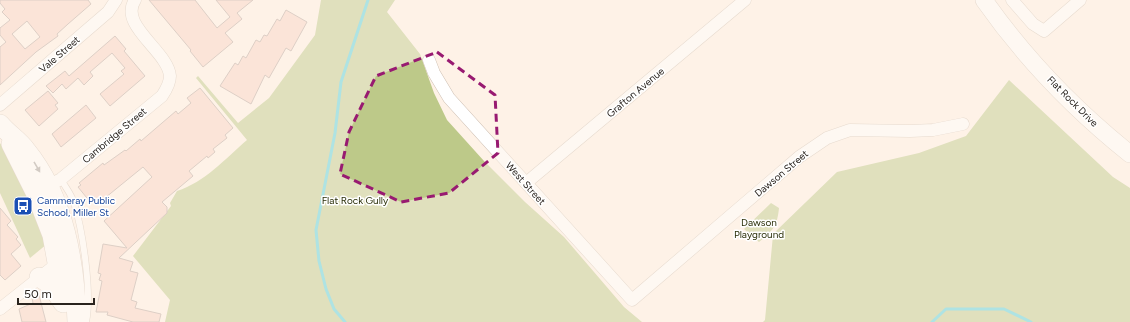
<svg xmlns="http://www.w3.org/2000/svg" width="1130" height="322" viewBox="0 0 1130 322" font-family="Figtree,sans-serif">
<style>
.green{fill:#bdc989}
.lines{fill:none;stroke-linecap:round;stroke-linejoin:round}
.stream{stroke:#4ed0de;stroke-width:3}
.building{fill:#f8d3c6;stroke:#b7a49d;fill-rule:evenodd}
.lane-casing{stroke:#cdbeb1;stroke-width:7}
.street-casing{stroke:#cdbeb1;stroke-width:13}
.secondary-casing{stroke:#cdbeb1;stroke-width:18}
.primary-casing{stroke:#cdbeb1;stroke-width:20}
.lane{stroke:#fff;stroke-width:6}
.street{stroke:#fff;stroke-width:12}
.secondary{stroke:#fff;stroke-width:17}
.primary{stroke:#fff;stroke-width:19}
.oneway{fill:#9f9c9a}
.marked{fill:none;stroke:#981a71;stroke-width:3;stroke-dasharray:8 5;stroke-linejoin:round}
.labels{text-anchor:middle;stroke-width:3;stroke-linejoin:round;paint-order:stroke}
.street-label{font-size:10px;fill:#29231e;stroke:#fff}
.transit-label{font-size:10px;fill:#164399;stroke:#fff;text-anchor:start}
.park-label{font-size:10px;fill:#292e07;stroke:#fff}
</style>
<rect width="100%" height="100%" fill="#fef2e7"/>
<g class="green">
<path d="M321,0H395L387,12L420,54L434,93L447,120L484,161L525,202L564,237L624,307L642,322H165L170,300L133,256L171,206L170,203L177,191C205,182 225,159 247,140L196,78L198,76L238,123L269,98L315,35Z"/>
<polygon points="1009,80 1113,177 1130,188 1130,322 763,322 765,320 773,235 775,232 837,172 919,153 966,136"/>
<polygon points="0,143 24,183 47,244 30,258 0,193"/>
<path d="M771,203L779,208C777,227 773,230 759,242L744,229Z"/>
</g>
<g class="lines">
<g class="stream">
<polyline points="345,322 334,309 326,289 319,261 316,230 335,133 341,82 368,0"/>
<polyline points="932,322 946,309 1004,309 1031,322"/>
</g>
</g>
<g class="building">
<path d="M0,0H88L91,4L68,24L57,34L58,36L36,52L0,85V47L6,42L0,35V28L10,20L2,12L5,9L0,3ZM27,21L40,37L25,49L12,34Z"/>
<polygon points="149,0 195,0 217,28 230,17 216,0 253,0 237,13 242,19 225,33 233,42 203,67 190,51 191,50"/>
<polygon points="286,10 307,22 291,51 286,48 269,78 265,75 251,104 220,86 235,63 238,65 243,56 246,58 256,40 260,42 264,35 267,36 277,19 280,21"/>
<polygon points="115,36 126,49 124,51 145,76 110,106 100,94 124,74 121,71 125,68 112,53 90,72 93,76 84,85 78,78 66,89 62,84 53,93 46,86 65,71 69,76"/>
<polygon points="200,88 233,128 225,135 227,138 213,149 215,152 208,158 207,156 189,171 193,176 162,202 167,207 167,213 119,258 133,262 130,271 138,273 131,300 137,302 135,308 161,314 159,322 133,322 107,315 108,312 96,312 102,281 99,280 101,274 98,273 103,244 127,248 104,221 152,177 143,167 100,202 97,199 91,203 78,187 81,185 79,183 103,163 104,165 125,150 126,151 140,139 141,141 176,111 178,114 191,103 187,98"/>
<polygon points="48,91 58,103 55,105 58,109 39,126 25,110"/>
<polygon points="86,105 96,118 61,147 52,134"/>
<polygon points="0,208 11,221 7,225 18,237 16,239 21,245 11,254 21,266 5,280 0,275"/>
<polygon points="39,295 46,322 22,322 19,309 33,303 32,298"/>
</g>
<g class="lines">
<defs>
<path id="lane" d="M61,179C65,187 72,195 74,203C83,231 92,294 86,322"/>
<g id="street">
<polyline points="1012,0 1033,24 1044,31 1080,0"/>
<polyline points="429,60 434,73 449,98 632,300 799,157 827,138 850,130 910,131 933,130 963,124"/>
<polyline points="0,105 108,12 116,0"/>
<polyline points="526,183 745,0"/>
<path d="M48,186L61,179L162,96C166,90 170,83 170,76C168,51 118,25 135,0"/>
<polyline points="0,309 58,263"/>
</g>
<path id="secondary" d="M984,0C1024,57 1075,110 1130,154"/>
<g id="primary">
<path d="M0,124C8,134 19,140 26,150C65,198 75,263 77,322"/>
<polyline points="11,144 36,194 52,235 64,301"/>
<polyline points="39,277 51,285 63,303"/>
</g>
</defs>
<use href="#lane" class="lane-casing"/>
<use href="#street" class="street-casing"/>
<use href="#secondary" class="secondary-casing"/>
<use href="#primary" class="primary-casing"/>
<use href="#lane" class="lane"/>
<use href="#street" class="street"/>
<use href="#secondary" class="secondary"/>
<use href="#primary" class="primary"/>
</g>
<defs><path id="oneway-solid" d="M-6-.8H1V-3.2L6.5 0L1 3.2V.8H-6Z"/></defs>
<use class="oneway" href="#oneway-solid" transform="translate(37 167) rotate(60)"/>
<path d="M0 0H1130V322H0ZM437,52L495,95L498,153L449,193L401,202L340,174L349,132L376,76Z" fill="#fef2e7" fill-opacity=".55" fill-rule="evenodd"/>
<path class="marked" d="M437,52L495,95L498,153L449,193L401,202L340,174L349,132L376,76Z"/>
<defs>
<symbol id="bus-square" viewBox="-11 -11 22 22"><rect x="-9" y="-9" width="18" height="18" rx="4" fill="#1a4fb4" stroke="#fff"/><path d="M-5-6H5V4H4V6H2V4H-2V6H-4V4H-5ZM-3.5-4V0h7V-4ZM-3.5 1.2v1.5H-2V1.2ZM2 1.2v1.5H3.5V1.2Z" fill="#fff"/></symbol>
</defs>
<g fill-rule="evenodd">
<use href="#bus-square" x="12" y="195" width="22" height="22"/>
</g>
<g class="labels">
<g class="street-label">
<text transform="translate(59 54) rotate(-41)" y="4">Vale Street</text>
<text transform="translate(635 92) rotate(-40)" y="4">Grafton Avenue</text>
<text transform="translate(1073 101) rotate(45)" y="4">Flat Rock Drive</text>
<text transform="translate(114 135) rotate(-40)" y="4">Cambridge Street</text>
<text transform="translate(781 173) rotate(-40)" y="4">Dawson Street</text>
<text transform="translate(526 183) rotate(48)" y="4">West Street</text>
</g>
<g class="transit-label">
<text x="37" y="204">Cammeray Public<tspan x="37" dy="12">School, Miller St</tspan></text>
</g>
<g class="park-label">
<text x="355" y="204">Flat Rock Gully</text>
<text x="759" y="226">Dawson<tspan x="759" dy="12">Playground</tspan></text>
</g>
</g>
<path d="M18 298v6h76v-6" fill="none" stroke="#29231e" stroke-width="2"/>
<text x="24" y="298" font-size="12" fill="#29231e" stroke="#ffffff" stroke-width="3" paint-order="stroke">50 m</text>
</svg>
